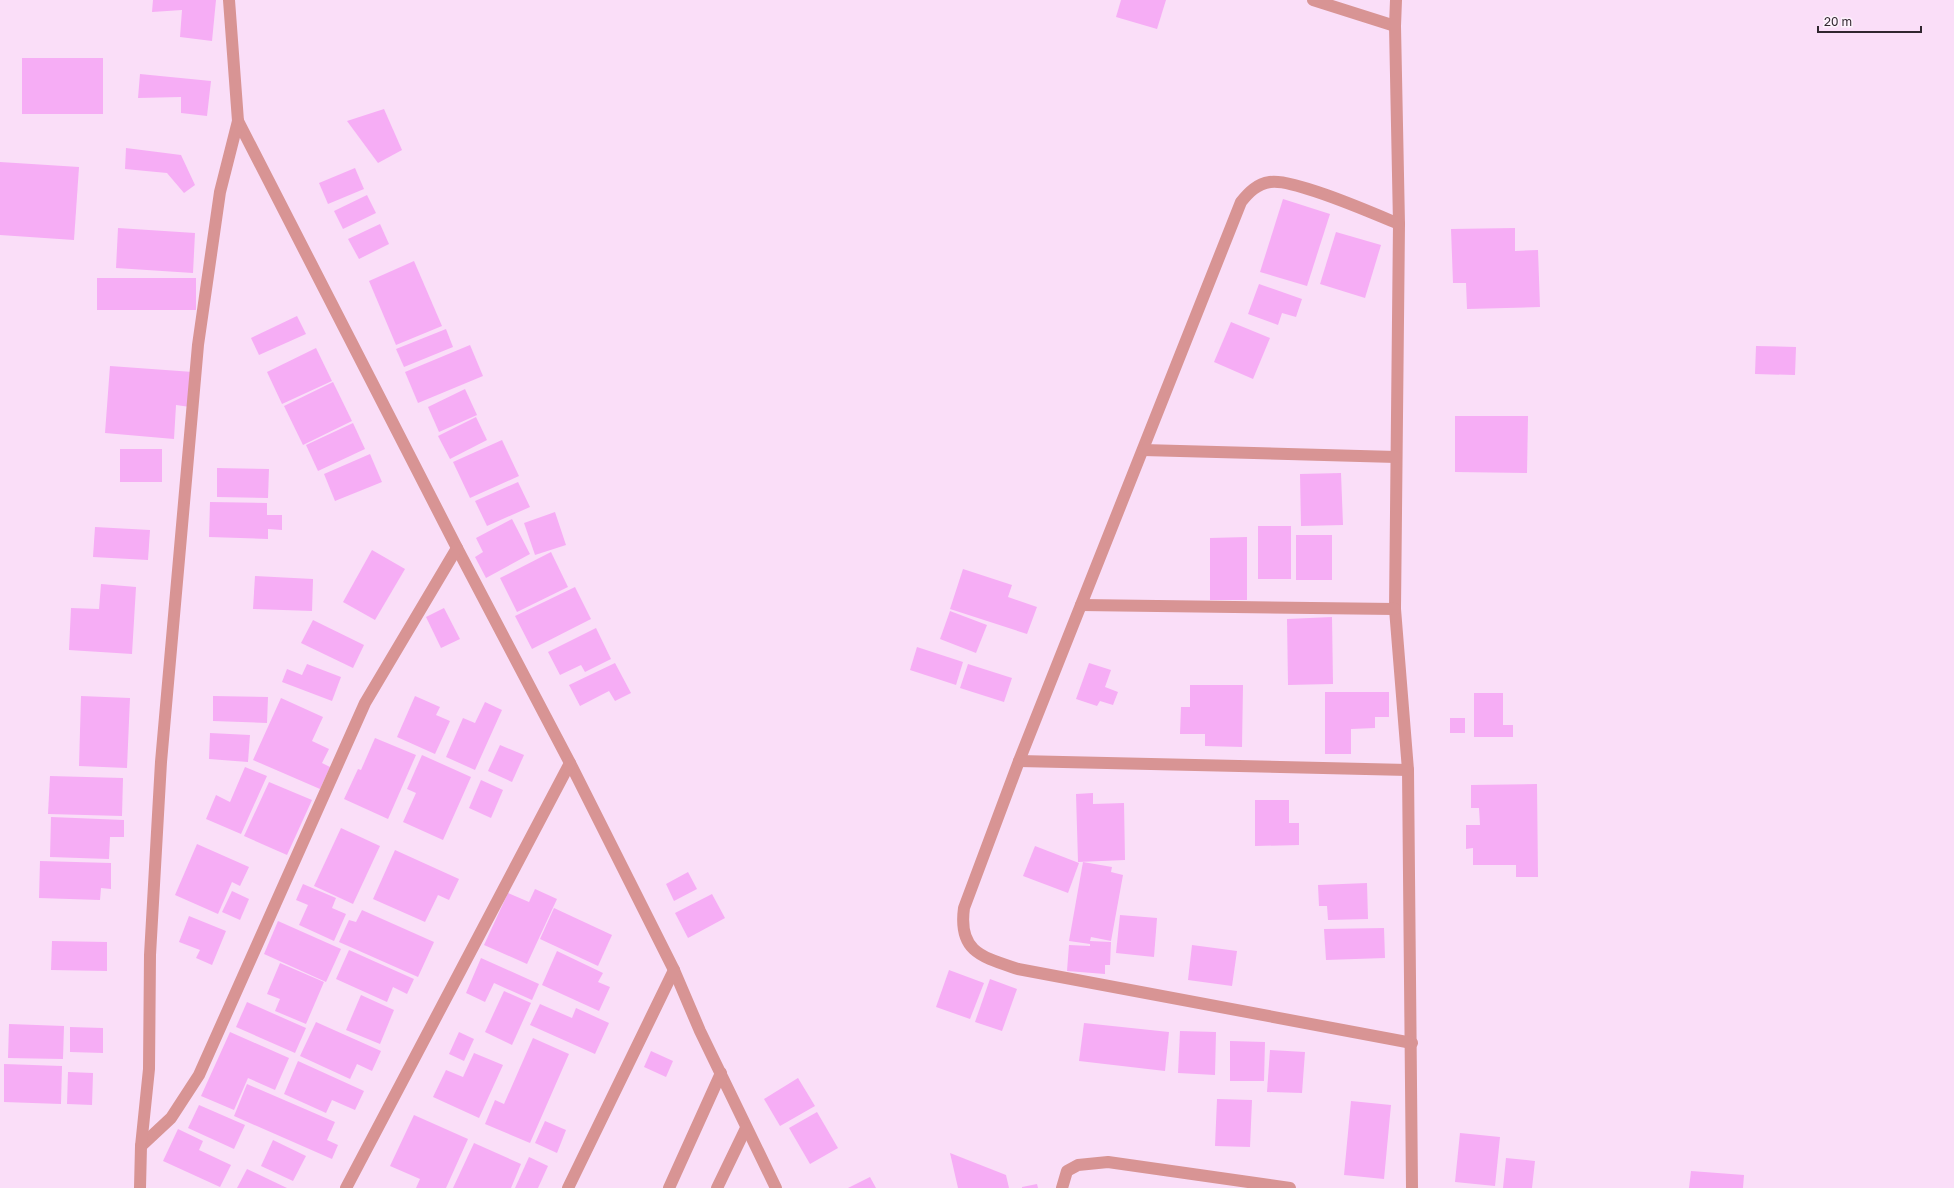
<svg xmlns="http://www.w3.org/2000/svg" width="1954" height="1188" viewBox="0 0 1954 1188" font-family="'Golos Text',sans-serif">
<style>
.building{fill:#f6adf5}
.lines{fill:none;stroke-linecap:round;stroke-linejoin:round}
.street{stroke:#d89494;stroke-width:12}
</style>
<rect width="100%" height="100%" fill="#fadef8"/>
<g class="building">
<polygon points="153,0 216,0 212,41 180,37 182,10 152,12"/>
<polygon points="1121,0 1166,0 1157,29 1116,17"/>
<rect x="22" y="58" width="81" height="56"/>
<polygon points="140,74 211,81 207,116 181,113 181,97 138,98"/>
<polygon points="384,109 402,150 378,163 347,121"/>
<polygon points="126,148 181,155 195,185 184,193 167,173 125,169"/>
<polygon points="0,162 79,167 74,240 0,235"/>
<polygon points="355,168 364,189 328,204 319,183"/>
<polygon points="367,195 376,213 343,229 334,211"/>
<polygon points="1283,199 1330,214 1307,286 1260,272"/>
<polygon points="380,224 389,244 359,259 348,239"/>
<polygon points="118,228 195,233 193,273 116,268"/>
<polygon points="1515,228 1515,251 1538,250 1540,307 1467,309 1466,283 1453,283 1451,229"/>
<polygon points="1336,232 1381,245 1365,298 1320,284"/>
<polygon points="414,261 442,326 396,345 369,281"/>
<rect x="97" y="278" width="99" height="32"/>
<polygon points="1259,284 1302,299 1296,317 1282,313 1278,325 1248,314"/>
<polygon points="297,316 306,334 259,355 251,338"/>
<polygon points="1231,322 1270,338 1253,379 1214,362"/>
<polygon points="446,329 453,347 404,367 396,349"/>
<polygon points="470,345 483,376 418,403 405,372"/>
<polygon points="1756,346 1796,347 1795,375 1755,374"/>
<polygon points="316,348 332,381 282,404 267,372"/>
<polygon points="110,366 193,372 190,407 176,405 174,439 105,433"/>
<polygon points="333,382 352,421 303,445 284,406"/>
<polygon points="465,389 477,415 439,432 428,407"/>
<polygon points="1455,416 1528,416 1527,473 1455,472"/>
<polygon points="476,417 487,440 450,459 438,436"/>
<polygon points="353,423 365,449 318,471 306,445"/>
<polygon points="502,440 519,476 470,498 453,462"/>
<rect x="120" y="449" width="42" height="33"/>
<polygon points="370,454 382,482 335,501 324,474"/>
<polygon points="217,468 269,469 268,498 217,497"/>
<polygon points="1341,473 1343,525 1301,526 1300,474"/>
<polygon points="518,482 530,507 487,526 475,501"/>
<polygon points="210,502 267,503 267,515 282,515 282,530 268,529 268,539 209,537"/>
<polygon points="555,512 566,545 535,555 524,523"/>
<polygon points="512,519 530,554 486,578 475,557 483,552 476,538"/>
<rect x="1258" y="526" width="33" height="53"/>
<polygon points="95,527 150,530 148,560 93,557"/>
<rect x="1296" y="535" width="36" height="45"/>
<polygon points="1247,537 1247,600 1210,600 1210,538"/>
<polygon points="372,550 405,569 375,620 343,602"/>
<polygon points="551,552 568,587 517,612 500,578"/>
<polygon points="963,569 1012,585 1008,597 1037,607 1027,634 950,609"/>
<polygon points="255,576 313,579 312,611 253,609"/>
<polygon points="101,584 136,587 132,654 69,650 71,608 99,609"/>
<polygon points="575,587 591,619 532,649 515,616"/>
<polygon points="444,608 460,639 441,648 426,617"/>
<polygon points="950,611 987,625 976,653 940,639"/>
<polygon points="1332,617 1333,684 1288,685 1287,619"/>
<polygon points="313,620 364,645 353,668 301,643"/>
<polygon points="596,628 611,659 585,672 581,665 560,675 548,652"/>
<polygon points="917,647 963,662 956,685 910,670"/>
<polygon points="615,663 631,693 615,701 609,691 580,706 569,685"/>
<polygon points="1089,663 1111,670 1105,687 1118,692 1113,705 1100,701 1097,706 1076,699"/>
<polygon points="307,664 341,677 332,701 282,682 287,669 302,675"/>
<polygon points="968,664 1012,678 1004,702 960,688"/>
<polygon points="1190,685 1243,685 1242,747 1205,746 1205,734 1180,734 1181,707 1190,707"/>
<polygon points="1325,692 1389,692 1389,717 1375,717 1375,728 1351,729 1351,754 1325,754"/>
<polygon points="1474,693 1503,693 1503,725 1513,725 1513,737 1474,737"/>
<polygon points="81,696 130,698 127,768 79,766"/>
<polygon points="213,696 268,697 267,723 213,721"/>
<polygon points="415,696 440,707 436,715 450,721 435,754 397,737"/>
<polygon points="281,698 323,717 312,741 329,749 322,763 330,767 320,789 253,760"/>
<polygon points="485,702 502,710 475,770 446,757 463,718 475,723"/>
<rect x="1450" y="718" width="15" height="15"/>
<polygon points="210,733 250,735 248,762 209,759"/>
<polygon points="375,738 416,755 388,819 344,799 358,769 361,770"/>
<polygon points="500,745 524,755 512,782 488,771"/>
<polygon points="422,755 471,777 443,840 403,822 416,793 407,789"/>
<polygon points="245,767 267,776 241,834 206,819 216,795 230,802"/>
<polygon points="50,776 123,778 122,816 48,814"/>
<polygon points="481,780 503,790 491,818 469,808"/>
<polygon points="269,782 312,800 287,855 244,836"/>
<polygon points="1537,784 1538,877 1516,877 1516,865 1473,865 1473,848 1466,849 1466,825 1480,825 1479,808 1471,808 1471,785"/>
<polygon points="1093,793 1093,804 1124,803 1125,860 1078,862 1076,794"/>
<polygon points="1255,800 1289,800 1289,823 1299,823 1299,845 1255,846"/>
<polygon points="51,817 124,820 124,837 110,837 109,859 50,857"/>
<polygon points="341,828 380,846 353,904 314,886"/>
<polygon points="197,844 249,867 240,886 232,882 218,914 175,895"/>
<polygon points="1035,846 1079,863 1068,893 1023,876"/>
<polygon points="395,850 459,879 449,900 438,895 425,922 373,899"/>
<polygon points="40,861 111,863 111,889 101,888 100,900 39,898"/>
<polygon points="1083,862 1112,867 1111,872 1123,875 1111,941 1091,937 1090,941 1111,942 1110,965 1105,965 1105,974 1067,971 1069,945 1090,946 1090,944 1069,941"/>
<polygon points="688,872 697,889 674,901 666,884"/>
<polygon points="1367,883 1368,919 1328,920 1327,906 1319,906 1318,885"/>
<polygon points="303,884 336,898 332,908 346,914 334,941 299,925 308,905 296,900"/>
<polygon points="535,889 557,899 527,964 484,945 508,893 529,902"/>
<polygon points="232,891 249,899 240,920 222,912"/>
<polygon points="712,894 725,918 688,938 675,913"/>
<polygon points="554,908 612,935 598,966 540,939"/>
<polygon points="362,910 434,942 418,977 339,942 349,920 356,922"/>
<polygon points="1120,915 1157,918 1154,957 1116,953"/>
<polygon points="189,916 226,931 212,965 196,958 200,950 179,942"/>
<polygon points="278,921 341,949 326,982 264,954"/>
<polygon points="1384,928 1385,958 1326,960 1324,929"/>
<polygon points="52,941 107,942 107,971 51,970"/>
<polygon points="1192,945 1237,951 1232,986 1188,980"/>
<polygon points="349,950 414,979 407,994 393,987 387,1002 336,979"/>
<polygon points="557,951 603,973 598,982 610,987 599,1011 542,985"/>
<polygon points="481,958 539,984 532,1000 494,983 485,1002 466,993"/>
<polygon points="280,963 324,982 306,1024 275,1011 280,999 267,994"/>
<polygon points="949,970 984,983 970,1019 936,1007"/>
<polygon points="990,979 1017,989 1002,1031 975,1022"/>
<polygon points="504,991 531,1003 512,1045 485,1032"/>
<polygon points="361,995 394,1010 380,1044 346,1030"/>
<polygon points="247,1002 306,1028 295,1053 236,1027"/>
<polygon points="540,1004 572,1018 576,1008 609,1023 595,1054 530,1025"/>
<polygon points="316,1022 381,1051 372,1071 357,1064 350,1079 300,1056"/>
<polygon points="1084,1023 1169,1032 1165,1071 1079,1061"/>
<polygon points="9,1024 64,1026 63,1059 8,1058"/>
<polygon points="70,1027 103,1028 103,1053 70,1052"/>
<polygon points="1180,1031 1216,1032 1215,1075 1178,1073"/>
<polygon points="230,1032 289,1058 275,1090 248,1078 234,1110 201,1096"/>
<polygon points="459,1032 474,1039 464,1061 449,1054"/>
<polygon points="533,1038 569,1054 530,1143 485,1124 495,1100 504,1104"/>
<polygon points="1230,1041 1265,1042 1264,1081 1230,1081"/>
<polygon points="1270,1050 1305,1052 1302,1093 1267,1092"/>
<polygon points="651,1051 673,1061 666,1077 644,1067"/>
<polygon points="474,1053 503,1065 479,1118 433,1097 446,1070 463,1077"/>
<polygon points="298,1061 364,1091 355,1110 332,1100 326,1113 284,1094"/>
<polygon points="4,1064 62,1066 61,1104 4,1102"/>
<polygon points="68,1072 93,1073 92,1105 67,1104"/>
<polygon points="798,1078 815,1106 780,1126 764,1099"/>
<polygon points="247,1084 335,1122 327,1140 338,1145 332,1159 234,1116"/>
<polygon points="1217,1099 1252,1100 1250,1147 1215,1146"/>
<polygon points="1351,1101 1391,1105 1384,1179 1344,1175"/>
<polygon points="199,1105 245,1125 234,1149 188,1128"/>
<polygon points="817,1112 838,1148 810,1164 789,1128"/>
<polygon points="414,1115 468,1139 446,1188 416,1188 420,1179 390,1166"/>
<polygon points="545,1121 566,1130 557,1153 535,1143"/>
<polygon points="178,1129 203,1141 199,1150 231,1165 220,1187 163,1161"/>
<polygon points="1460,1133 1500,1137 1495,1186 1455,1182"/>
<polygon points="273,1140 306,1156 293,1181 261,1166"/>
<polygon points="474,1143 521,1164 511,1188 453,1188"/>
<polygon points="950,1153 1006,1175 1009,1188 958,1188"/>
<polygon points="529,1157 548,1166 538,1188 515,1188"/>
<polygon points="1506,1158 1535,1161 1532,1188 1503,1188"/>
<polygon points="247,1169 287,1188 237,1188"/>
<polygon points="1691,1171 1744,1175 1743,1188 1689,1188"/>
<polygon points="870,1177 876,1188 848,1188"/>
<polygon points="1037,1184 1038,1188 1022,1188 1022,1187"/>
</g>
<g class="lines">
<g class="street">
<polyline points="1313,0 1395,26"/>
<polyline points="1396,0 1395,26 1399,224 1395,609 1408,770 1412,1188"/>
<polyline points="238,121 457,548 570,763 674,970 700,1031 776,1188"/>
<path d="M1399,224C1375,214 1293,178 1270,182C1257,184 1249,192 1241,202L1019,761L964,908C958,952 982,957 1018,969L1412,1043"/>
<polyline points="1143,450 1396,457"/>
<polyline points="1081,605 1395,609"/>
<polyline points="1019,761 1408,770"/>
<polyline points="141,1146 171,1118 199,1075 365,703 457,548"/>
<polyline points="140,1188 141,1146 149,1069 150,955 161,762 198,345 220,192 238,121 229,0"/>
<polyline points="346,1188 570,763"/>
<polyline points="568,1188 674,970"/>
<polyline points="669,1188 721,1073"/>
<polyline points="717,1188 746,1128"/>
<polyline points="1062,1188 1067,1171 1078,1165 1108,1162 1290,1188"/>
</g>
</g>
<path d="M1818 26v6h103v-6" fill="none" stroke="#30262f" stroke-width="2"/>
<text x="1824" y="26" font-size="12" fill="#30262f" stroke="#fdf2fc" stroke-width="3" paint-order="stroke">20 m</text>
</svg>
